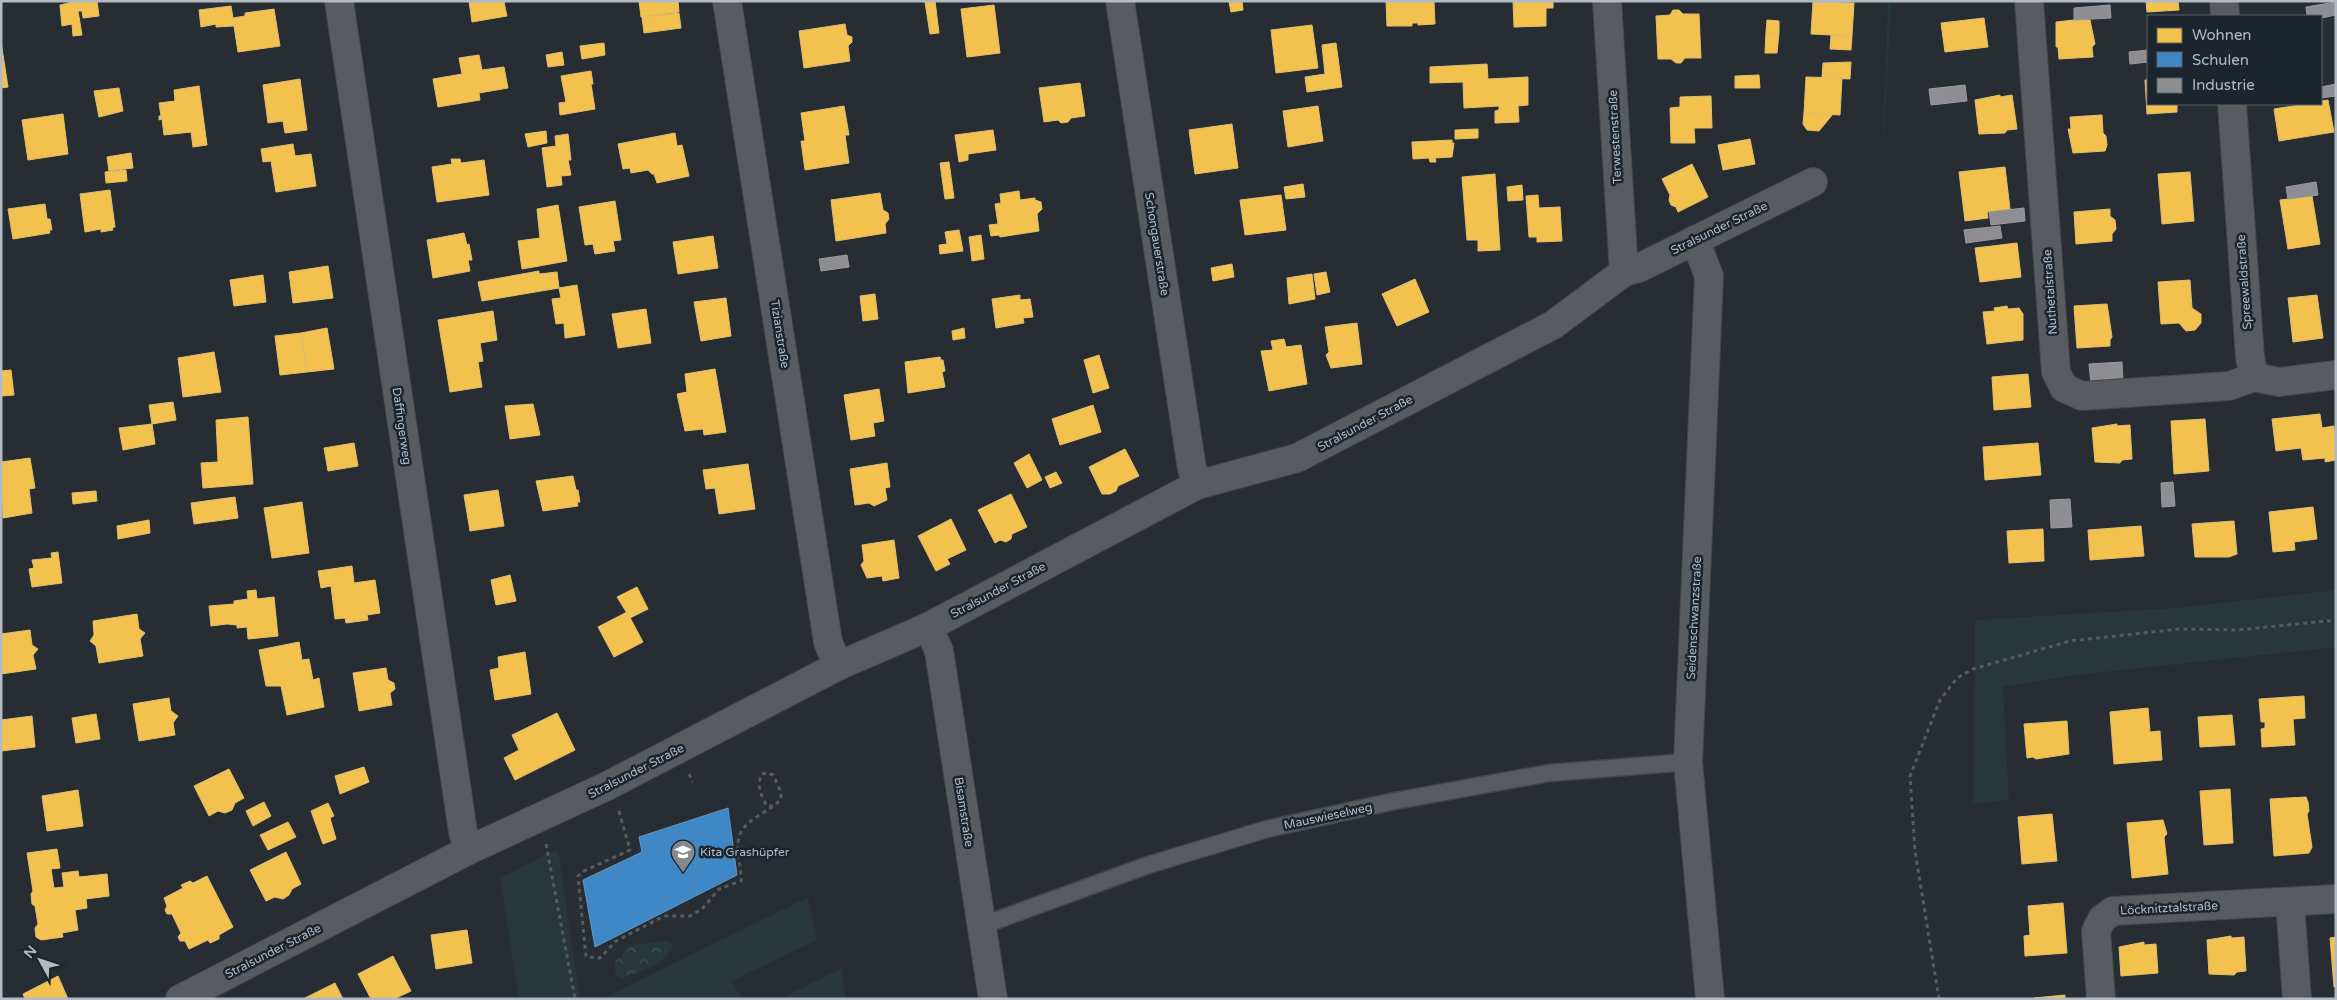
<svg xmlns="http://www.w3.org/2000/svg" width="2337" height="1000" viewBox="0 0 2337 1000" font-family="'Varela Round',sans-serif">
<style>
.green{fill:#263839}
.park{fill:url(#park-crowns)}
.homes{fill:#f2c14e;stroke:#dfbf71}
.schools{fill:#3f88c5;stroke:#6297c5}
.industry{fill:#8d8d92;stroke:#989aa1}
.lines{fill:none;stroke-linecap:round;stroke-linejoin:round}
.lane-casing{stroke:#44484c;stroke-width:19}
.street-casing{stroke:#44484c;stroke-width:30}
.path{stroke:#565b5e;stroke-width:3;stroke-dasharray:4 4;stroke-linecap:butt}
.lane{stroke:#585c61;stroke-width:16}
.street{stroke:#585c61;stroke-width:28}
.labels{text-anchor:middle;stroke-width:5;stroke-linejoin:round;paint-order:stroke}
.street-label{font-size:12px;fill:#b2bac4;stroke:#1c242d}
.poi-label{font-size:12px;fill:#b2bac4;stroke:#1c242d;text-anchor:start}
</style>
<defs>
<pattern id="park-crowns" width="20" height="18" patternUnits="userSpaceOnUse" patternTransform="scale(1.25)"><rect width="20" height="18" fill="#263839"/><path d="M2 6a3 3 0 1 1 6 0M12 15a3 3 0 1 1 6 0" fill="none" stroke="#435354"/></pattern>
</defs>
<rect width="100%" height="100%" fill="#282d33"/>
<g class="green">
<polygon points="1888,1 1891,1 1882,180"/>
<polygon points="2336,590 2336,647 2076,675 2003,687 2009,800 1973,804 1975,620 2176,608"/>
<polygon points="558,849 580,999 519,999 500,878"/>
<polygon points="808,897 817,940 732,981 742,999 602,999"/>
<polygon points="842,968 846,999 780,999"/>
</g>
<path class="park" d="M666,941L673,944C670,964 637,972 621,979C613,973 614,967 617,958L622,957L624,949L630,945Z"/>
<g class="homes">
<polygon points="68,1 97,1 99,16 83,18 82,11 78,11 82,35 73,36 72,24 62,26 60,5 69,3"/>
<polygon points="469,1 510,1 504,2 507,16 472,22"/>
<polygon points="639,1 678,1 679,12 641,17"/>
<polygon points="935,1 939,33 930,34 925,2"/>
<polygon points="1242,1 1243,10 1231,12 1229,2"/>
<polygon points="1386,1 1434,1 1435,24 1418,25 1418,23 1412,23 1412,26 1387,26"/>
<polygon points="1513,1 1553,1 1553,8 1546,8 1546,26 1514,27"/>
<polygon points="2146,1 2178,1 2179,10 2147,12"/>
<polygon points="1813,2 1854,3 1852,36 1811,34"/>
<polygon points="994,5 1000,53 967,57 961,9"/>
<polygon points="231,6 233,18 245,16 245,13 274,9 280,46 238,52 234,26 216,27 216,24 201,27 199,10"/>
<polygon points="1673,10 1679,10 1683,14 1699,14 1701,58 1685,58 1681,63 1676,63 1671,59 1658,59 1656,16 1670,15"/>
<polygon points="679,13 681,28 644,33 642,17"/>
<polygon points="1984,18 1988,47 1945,52 1941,23"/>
<polygon points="1767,20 1779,21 1779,33 1766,32"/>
<polygon points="2074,20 2090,20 2095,44 2092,47 2093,57 2059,59 2058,47 2056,47 2056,22"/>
<polygon points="845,24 847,35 852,37 852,42 848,46 850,61 804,68 799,31"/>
<polygon points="1312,25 1318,68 1276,73 1271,30"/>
<polygon points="1766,32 1779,33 1777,53 1765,53"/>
<polygon points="1831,35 1852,36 1851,50 1830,49"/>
<polygon points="1,42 8,87 1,88"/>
<polygon points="604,43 605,55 582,59 580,46"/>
<polygon points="1336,43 1342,87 1307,92 1305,77 1325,74 1322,45"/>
<polygon points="562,52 564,65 548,67 546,55"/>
<polygon points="479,55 482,70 504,67 508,88 479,93 480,100 438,107 433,79 462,74 459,58"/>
<polygon points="1851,62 1850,79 1822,78 1823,63"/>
<polygon points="1487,64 1488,79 1528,77 1528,105 1518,106 1519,122 1495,123 1495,111 1499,110 1499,106 1464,108 1463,82 1430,83 1430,67"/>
<polygon points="591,71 593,84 591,84 595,109 560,115 559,103 566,102 561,76"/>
<polygon points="1759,75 1760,88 1735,88 1735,76"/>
<polygon points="1806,77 1842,78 1840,115 1804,113"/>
<polygon points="300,79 307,130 285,133 283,121 268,123 263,85"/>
<polygon points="2145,80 2148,80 2148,104 2177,104 2177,112 2147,114"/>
<polygon points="1080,83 1085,116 1071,118 1068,122 1061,123 1058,120 1044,122 1039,88"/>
<polygon points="199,86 207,145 193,147 191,132 164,135 162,119 159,120 159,116 161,116 159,103 175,101 174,90"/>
<polygon points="119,88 123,111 99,117 94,91"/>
<polygon points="2000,95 2000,97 2012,95 2017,129 2007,130 2005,133 1979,134 1975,100"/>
<polygon points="1711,96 1712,128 1694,128 1695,143 1671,143 1670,108 1680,107 1680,97"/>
<polygon points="2328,100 2334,132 2279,141 2274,109 2306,104 2321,104 2321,101"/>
<polygon points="844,106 849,135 845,135 849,163 805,170 801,141 805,141 801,113"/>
<polygon points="1318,106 1323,141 1288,147 1283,111"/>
<polygon points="1804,113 1833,114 1819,131 1807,130 1803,124"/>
<polygon points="63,114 68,154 28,160 22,120"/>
<polygon points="2102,115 2103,133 2106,136 2107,145 2105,151 2073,153 2068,129 2071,129 2070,117"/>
<polygon points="1232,124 1238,168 1195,174 1189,130"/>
<polygon points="1478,129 1478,138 1455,139 1455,130"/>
<polygon points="993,130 996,150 968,154 968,160 959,162 955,135"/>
<polygon points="546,131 547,143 528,147 525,134"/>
<polygon points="675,133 677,146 682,145 689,176 657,183 654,174 652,174 648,170 631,173 630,168 623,169 618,144"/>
<polygon points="568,134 571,160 568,160 571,175 561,176 562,185 547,187 542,148 556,146 555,136"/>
<polygon points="1750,139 1755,164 1723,170 1718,145"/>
<polygon points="1452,140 1452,143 1454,143 1452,157 1435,158 1436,162 1430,162 1429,158 1413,159 1412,142"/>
<polygon points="293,144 295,156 311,154 316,186 276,192 271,161 263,162 261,149"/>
<polygon points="131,153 133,168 109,171 107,157"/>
<polygon points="451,159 460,159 461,163 484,160 489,195 437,202 432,167 452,164"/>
<polygon points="949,162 954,198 945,199 940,163"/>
<polygon points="1692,164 1708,197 1678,212 1676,207 1671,205 1669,200 1670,195 1662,179"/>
<polygon points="2005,167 2010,209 1987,212 1988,218 1965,221 1959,172"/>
<polygon points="126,170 127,181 106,183 105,172"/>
<polygon points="2190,172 2194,221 2162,224 2158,174"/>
<polygon points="1495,174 1500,250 1478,251 1478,240 1467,240 1462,177"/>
<polygon points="1303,184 1305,197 1286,199 1284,187"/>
<polygon points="1522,185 1523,200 1508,201 1507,187"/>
<polygon points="110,190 115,227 112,228 113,230 101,232 101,229 85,232 80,194"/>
<polygon points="1019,191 1020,200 1035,198 1035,200 1041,202 1042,209 1037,214 1039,231 1000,237 999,235 991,236 989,225 998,224 995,204 1001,203 1000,194"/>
<polygon points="880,193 883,210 888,213 889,219 885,224 886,233 836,241 831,200"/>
<polygon points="1281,195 1286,230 1245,235 1240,200"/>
<polygon points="1538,195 1539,208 1560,207 1562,241 1537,242 1537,237 1529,237 1526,196"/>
<polygon points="2312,196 2320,244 2288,249 2280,200"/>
<polygon points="615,201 621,240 613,241 615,251 595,254 593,244 585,245 579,207"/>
<polygon points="45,204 47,219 50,219 52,230 49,230 50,233 13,239 8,209"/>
<polygon points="558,205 567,261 522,269 518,241 540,238 537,209"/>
<polygon points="2110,209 2110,216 2115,220 2116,229 2112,234 2112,241 2076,244 2074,212"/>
<polygon points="959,230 963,251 940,254 939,245 947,244 945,232"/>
<polygon points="464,233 467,245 469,244 472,260 468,260 470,271 433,278 427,240"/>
<polygon points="981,235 984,259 972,261 969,237"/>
<polygon points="713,236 718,268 678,274 673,242"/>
<polygon points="2017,243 2021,277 1980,282 1975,248"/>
<polygon points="1232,264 1234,277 1213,281 1211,268"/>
<polygon points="328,266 333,298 293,303 289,272"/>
<polygon points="539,271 539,274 557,272 559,288 577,285 585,335 565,338 564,323 556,324 552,299 561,298 559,288 482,301 478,282"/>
<polygon points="1326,272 1330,292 1317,295 1314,274"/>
<polygon points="1312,274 1315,299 1289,304 1287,278"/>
<polygon points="263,275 266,302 234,306 230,280"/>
<polygon points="1415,279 1429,312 1397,326 1382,294"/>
<polygon points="2190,280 2192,308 2201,314 2201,323 2195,330 2186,331 2179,323 2161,324 2158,282"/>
<polygon points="875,294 878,319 863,321 860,296"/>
<polygon points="1020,295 1020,300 1030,299 1033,317 1023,318 1024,323 996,328 992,299"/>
<polygon points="2317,295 2323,338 2293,342 2288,298"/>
<polygon points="726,298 731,336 701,341 694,302"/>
<polygon points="2107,304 2112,337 2110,340 2110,346 2077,348 2074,306"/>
<polygon points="2007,306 2008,309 2019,308 2023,314 2023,340 1987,344 1983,312 1995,311 1994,308"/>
<polygon points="646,309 651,343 618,348 612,314"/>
<polygon points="493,311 497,340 480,343 483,361 478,362 482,387 450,392 438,320"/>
<polygon points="1357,323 1362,364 1331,368 1326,355 1329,352 1325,327"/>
<polygon points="327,328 334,369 307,372 301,333"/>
<polygon points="964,328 965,338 953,340 952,331"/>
<polygon points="301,333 307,372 280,375 275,336"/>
<polygon points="1284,339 1286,347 1301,345 1307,384 1269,391 1261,351 1273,350 1271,341"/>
<polygon points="214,352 221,392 183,397 178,358"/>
<polygon points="1099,355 1109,388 1093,393 1084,360"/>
<polygon points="940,357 941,360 943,360 945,371 942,372 945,387 908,393 905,362"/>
<polygon points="715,369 726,432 704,435 703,429 685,431 677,394 687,392 685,374"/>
<polygon points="11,370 14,395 1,396 1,371"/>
<polygon points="2028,374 2031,407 1994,410 1992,377"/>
<polygon points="879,389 884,421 873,423 875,436 851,440 844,395"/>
<polygon points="173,402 176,420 152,424 149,405"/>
<polygon points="533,404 540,435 510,439 505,406"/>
<polygon points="1093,405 1101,432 1060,445 1052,419"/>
<polygon points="2320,414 2322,428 2334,426 2336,460 2325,462 2325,458 2303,460 2301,448 2276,451 2272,419"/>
<polygon points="248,417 253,484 203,488 201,463 218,462 216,420"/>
<polygon points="2205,419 2209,471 2174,474 2171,421"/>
<polygon points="152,424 155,444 123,450 119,428"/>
<polygon points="2117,424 2117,426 2130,425 2132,459 2122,460 2120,463 2095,462 2092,428"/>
<polygon points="354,443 358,466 328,471 324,448"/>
<polygon points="2038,443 2041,475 1985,480 1983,447"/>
<polygon points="1125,449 1139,476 1118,486 1116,491 1110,494 1102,494 1089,467"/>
<polygon points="1029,454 1042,480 1027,488 1014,463"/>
<polygon points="30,458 35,488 29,489 32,513 3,518 1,462"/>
<polygon points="887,463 890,487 885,488 887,500 874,506 869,503 855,505 850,469"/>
<polygon points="748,464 755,509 719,514 715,488 706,489 703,470"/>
<polygon points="1056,472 1062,483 1050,488 1045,477"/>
<polygon points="573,476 576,490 578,490 580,502 577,502 578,506 543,511 536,481"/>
<polygon points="498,490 504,526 470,531 464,495"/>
<polygon points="96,491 97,501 73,504 72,493"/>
<polygon points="1011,494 1027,527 1012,534 1011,539 1006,542 1000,540 995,543 978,510"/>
<polygon points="235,497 238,518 194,524 191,503"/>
<polygon points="302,502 309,553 272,558 264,508"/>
<polygon points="2313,507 2317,539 2294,542 2295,550 2273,552 2269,512"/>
<polygon points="951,519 966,550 947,559 950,564 936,571 918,536"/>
<polygon points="149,520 150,533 118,539 117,526"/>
<polygon points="2234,521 2237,554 2229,557 2195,557 2192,524"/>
<polygon points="2141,526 2144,556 2090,560 2088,530"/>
<polygon points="2043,529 2044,561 2009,563 2007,531"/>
<polygon points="894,540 899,578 883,581 882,576 867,578 861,565 864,561 862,545"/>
<polygon points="58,552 62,583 32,587 29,569 34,568 32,560 52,558 51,553"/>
<polygon points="352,566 354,583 375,580 380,613 367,615 368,620 346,623 345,618 335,619 331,586 321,588 318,571"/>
<polygon points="510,575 516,601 496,605 491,580"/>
<polygon points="637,587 648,609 630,618 617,597"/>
<polygon points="256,590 257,599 274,597 278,636 248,639 247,627 237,628 237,625 227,624 211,626 209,606 234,604 234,601 248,599 247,591"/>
<polygon points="627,612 643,642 614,657 598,627"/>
<polygon points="137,614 139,629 145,633 140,639 143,656 99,663 96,646 90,641 94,635 93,621"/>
<polygon points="30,630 32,645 38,649 33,655 36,669 1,674 1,634"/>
<polygon points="299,642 302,660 309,659 313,680 319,678 324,707 287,715 281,686 266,686 259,650"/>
<polygon points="525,652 531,694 495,700 490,670 499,668 498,657"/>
<polygon points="386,668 388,680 394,683 395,689 390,693 392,705 359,711 353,673"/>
<polygon points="2304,696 2305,718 2293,719 2295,745 2262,747 2261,729 2265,728 2265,722 2261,722 2259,699"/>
<polygon points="169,698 171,711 178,716 173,723 175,735 139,741 133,704"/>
<polygon points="2148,708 2150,732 2160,731 2162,760 2114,764 2110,712"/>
<polygon points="557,713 575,750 515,780 504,758 519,750 512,735"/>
<polygon points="96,714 100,739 76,743 72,718"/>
<polygon points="2232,715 2235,745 2200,747 2198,717"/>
<polygon points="32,716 35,747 1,751 1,720"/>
<polygon points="2067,721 2069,754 2036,759 2033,757 2027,758 2024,724"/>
<polygon points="364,767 369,782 340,794 335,776"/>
<polygon points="229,769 244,798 235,803 232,810 225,813 218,811 209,816 194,786"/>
<polygon points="2230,789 2233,843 2204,845 2200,791"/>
<polygon points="78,790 83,826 47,831 42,796"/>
<polygon points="2306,797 2308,802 2309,811 2307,814 2312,847 2309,853 2274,856 2270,799"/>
<polygon points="264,802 271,816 253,826 246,811"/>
<polygon points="328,803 334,816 330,818 336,839 323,844 311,811"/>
<polygon points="2052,814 2057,861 2022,864 2018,817"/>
<polygon points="2163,820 2167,834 2164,837 2168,874 2132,878 2127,823"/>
<polygon points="288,822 296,837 268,850 260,835"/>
<polygon points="57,849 60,868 51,869 54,888 64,887 62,873 78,871 79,877 107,874 109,896 86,899 87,908 75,910 78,930 62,933 63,937 41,940 36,937 35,928 38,924 35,906 32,904 31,894 33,891 27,853"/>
<polygon points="286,852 301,884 292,889 289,895 283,899 275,897 266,901 250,870"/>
<polygon points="207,876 233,927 219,935 219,939 210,943 208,940 189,949 185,941 180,941 178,937 181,933 172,914 167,914 165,910 167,906 164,898 183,888 181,885 190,881 193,883"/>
<polygon points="2063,903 2067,953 2025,956 2024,936 2030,935 2028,906"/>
<polygon points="467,930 472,963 436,969 431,935"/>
<polygon points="2231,936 2231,938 2244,937 2246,971 2237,972 2234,975 2209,974 2207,940"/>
<polygon points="2336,937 2336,987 2334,987 2330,938"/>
<polygon points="2144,942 2144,945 2156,944 2158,973 2121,976 2119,947"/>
<polygon points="393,956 411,991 394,999 371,999 358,974"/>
<polygon points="58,976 68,999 25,999 23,994"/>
<polygon points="335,983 343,999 303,999"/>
<polygon points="2065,995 2065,999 2034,999 2034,998"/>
</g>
<polygon class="schools" points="728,808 737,875 595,947 583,880 642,852 639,837"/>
<g class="industry">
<polygon points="2336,2 2336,15 2321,18 2321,16 2307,16 2306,7"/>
<polygon points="2110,5 2111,18 2074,20 2074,8"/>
<polygon points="2148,50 2148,62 2130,64 2129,52"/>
<polygon points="2336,84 2336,96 2321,98 2321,87"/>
<polygon points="1965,85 1967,101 1931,105 1929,89"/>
<polygon points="2316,182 2318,195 2288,199 2286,187"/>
<polygon points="2024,208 2025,221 1991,225 1989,212"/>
<polygon points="2000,226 2002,238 1966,243 1964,230"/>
<polygon points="847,255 849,267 821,271 819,259"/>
<polygon points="2122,362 2123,382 2091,384 2089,364"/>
<polygon points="2173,482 2175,506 2162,507 2161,483"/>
<polygon points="2070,499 2072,527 2051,528 2050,500"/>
</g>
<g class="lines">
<defs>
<polyline id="lane" points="981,926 1148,865 1267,829 1395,801 1549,773 1688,762"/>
<g id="street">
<polyline points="339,1 463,832 469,850"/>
<polyline points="727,1 828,642 838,666"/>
<polyline points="1120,1 1192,469 1197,485"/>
<polyline points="1607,1 1624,272"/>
<polyline points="2029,1 2056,372 2064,388 2082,396 2229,386 2254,377"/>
<polyline points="2224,1 2225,16"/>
<polyline points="2232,104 2250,357 2254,377 2279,382 2336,375"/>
<polyline points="1695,240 1709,276 1688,762 1710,999"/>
<polyline points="928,627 939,651 993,999"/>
<polyline points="2290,903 2297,999"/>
<polyline points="180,999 469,850 607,786 838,666 928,627 1197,485 1297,458 1553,325 1624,272 1639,268 1813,182"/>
<polyline points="2101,999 2096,931 2102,919 2113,911 2336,899"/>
</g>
</defs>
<use href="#lane" class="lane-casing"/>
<use href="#street" class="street-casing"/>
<g class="path">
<polyline points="689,774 693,782"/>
<path d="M619,811L630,850L584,871L578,876L586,957L600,958L616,941L664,916H690L702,909L719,889L741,881C742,864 733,849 741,832C747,818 781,806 781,797C781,790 776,781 773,775L768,773L762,774C756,785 761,796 767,806H773"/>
<polyline points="546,844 575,999"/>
<polyline points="1939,999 1915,851 1910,776 1940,700 1957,678 1973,669 2070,641 2179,629 2238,630 2336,620"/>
</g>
<use href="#lane" class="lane"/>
<use href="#street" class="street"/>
</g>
<defs>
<symbol id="school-pin" viewBox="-11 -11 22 30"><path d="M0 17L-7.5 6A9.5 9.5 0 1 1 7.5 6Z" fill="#828991" stroke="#1c242d"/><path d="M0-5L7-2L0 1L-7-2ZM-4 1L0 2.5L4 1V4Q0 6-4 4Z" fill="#fff"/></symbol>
</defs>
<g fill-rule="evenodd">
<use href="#school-pin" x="669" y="838" width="28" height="38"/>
</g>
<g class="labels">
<g class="street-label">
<text transform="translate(1615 137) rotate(-93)" y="4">Terwestenstraße</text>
<text transform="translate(1719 228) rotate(-26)" y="4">Stralsunder Straße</text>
<text transform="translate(1157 244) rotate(81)" y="4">Schongauerstraße</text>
<text transform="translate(2244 282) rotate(-94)" y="4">Spreewaldstraße</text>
<text transform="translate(2050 292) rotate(-94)" y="4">Nuthetalstraße</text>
<text transform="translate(780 334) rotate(81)" y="4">Tizianstraße</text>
<text transform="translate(1365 423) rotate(-28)" y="4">Stralsunder Straße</text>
<text transform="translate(402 426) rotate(82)" y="4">Daffingerweg</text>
<text transform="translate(998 590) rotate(-28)" y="4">Stralsunder Straße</text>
<text transform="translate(1694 618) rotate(-87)" y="4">Seidenschwanzstraße</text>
<text transform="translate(636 771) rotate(-27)" y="4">Stralsunder Straße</text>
<text transform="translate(964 812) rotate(81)" y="4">Bisamstraße</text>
<text transform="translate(1328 816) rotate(-12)" y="4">Mauswieselweg</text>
<text transform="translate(2169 908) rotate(-3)" y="4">Löcknitztalstraße</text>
<text transform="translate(273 951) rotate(-27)" y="4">Stralsunder Straße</text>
</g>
<g class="poi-label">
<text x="700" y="856">Kita Grashüpfer</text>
</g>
</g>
<rect width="2337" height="1000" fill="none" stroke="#b2bac4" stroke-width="5"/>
<rect x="2147" y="15" width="175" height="90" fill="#1c242d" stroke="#586069"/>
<rect x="2157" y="28" width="25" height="15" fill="#f2c14e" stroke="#586069"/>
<text x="2192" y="40" font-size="15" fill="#b2bac4">Wohnen</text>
<rect x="2157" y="52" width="25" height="15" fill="#3f88c5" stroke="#586069"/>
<text x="2192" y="65" font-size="15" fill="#b2bac4">Schulen</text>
<rect x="2157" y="78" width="25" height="15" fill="#8d8d92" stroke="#586069"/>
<text x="2192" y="90" font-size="15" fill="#b2bac4">Industrie</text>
<g transform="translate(40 960) rotate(310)" stroke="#1c242d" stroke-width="4" paint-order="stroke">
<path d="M0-4L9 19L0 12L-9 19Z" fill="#b2bac4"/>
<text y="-8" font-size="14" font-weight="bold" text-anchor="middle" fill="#b2bac4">N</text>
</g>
</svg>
